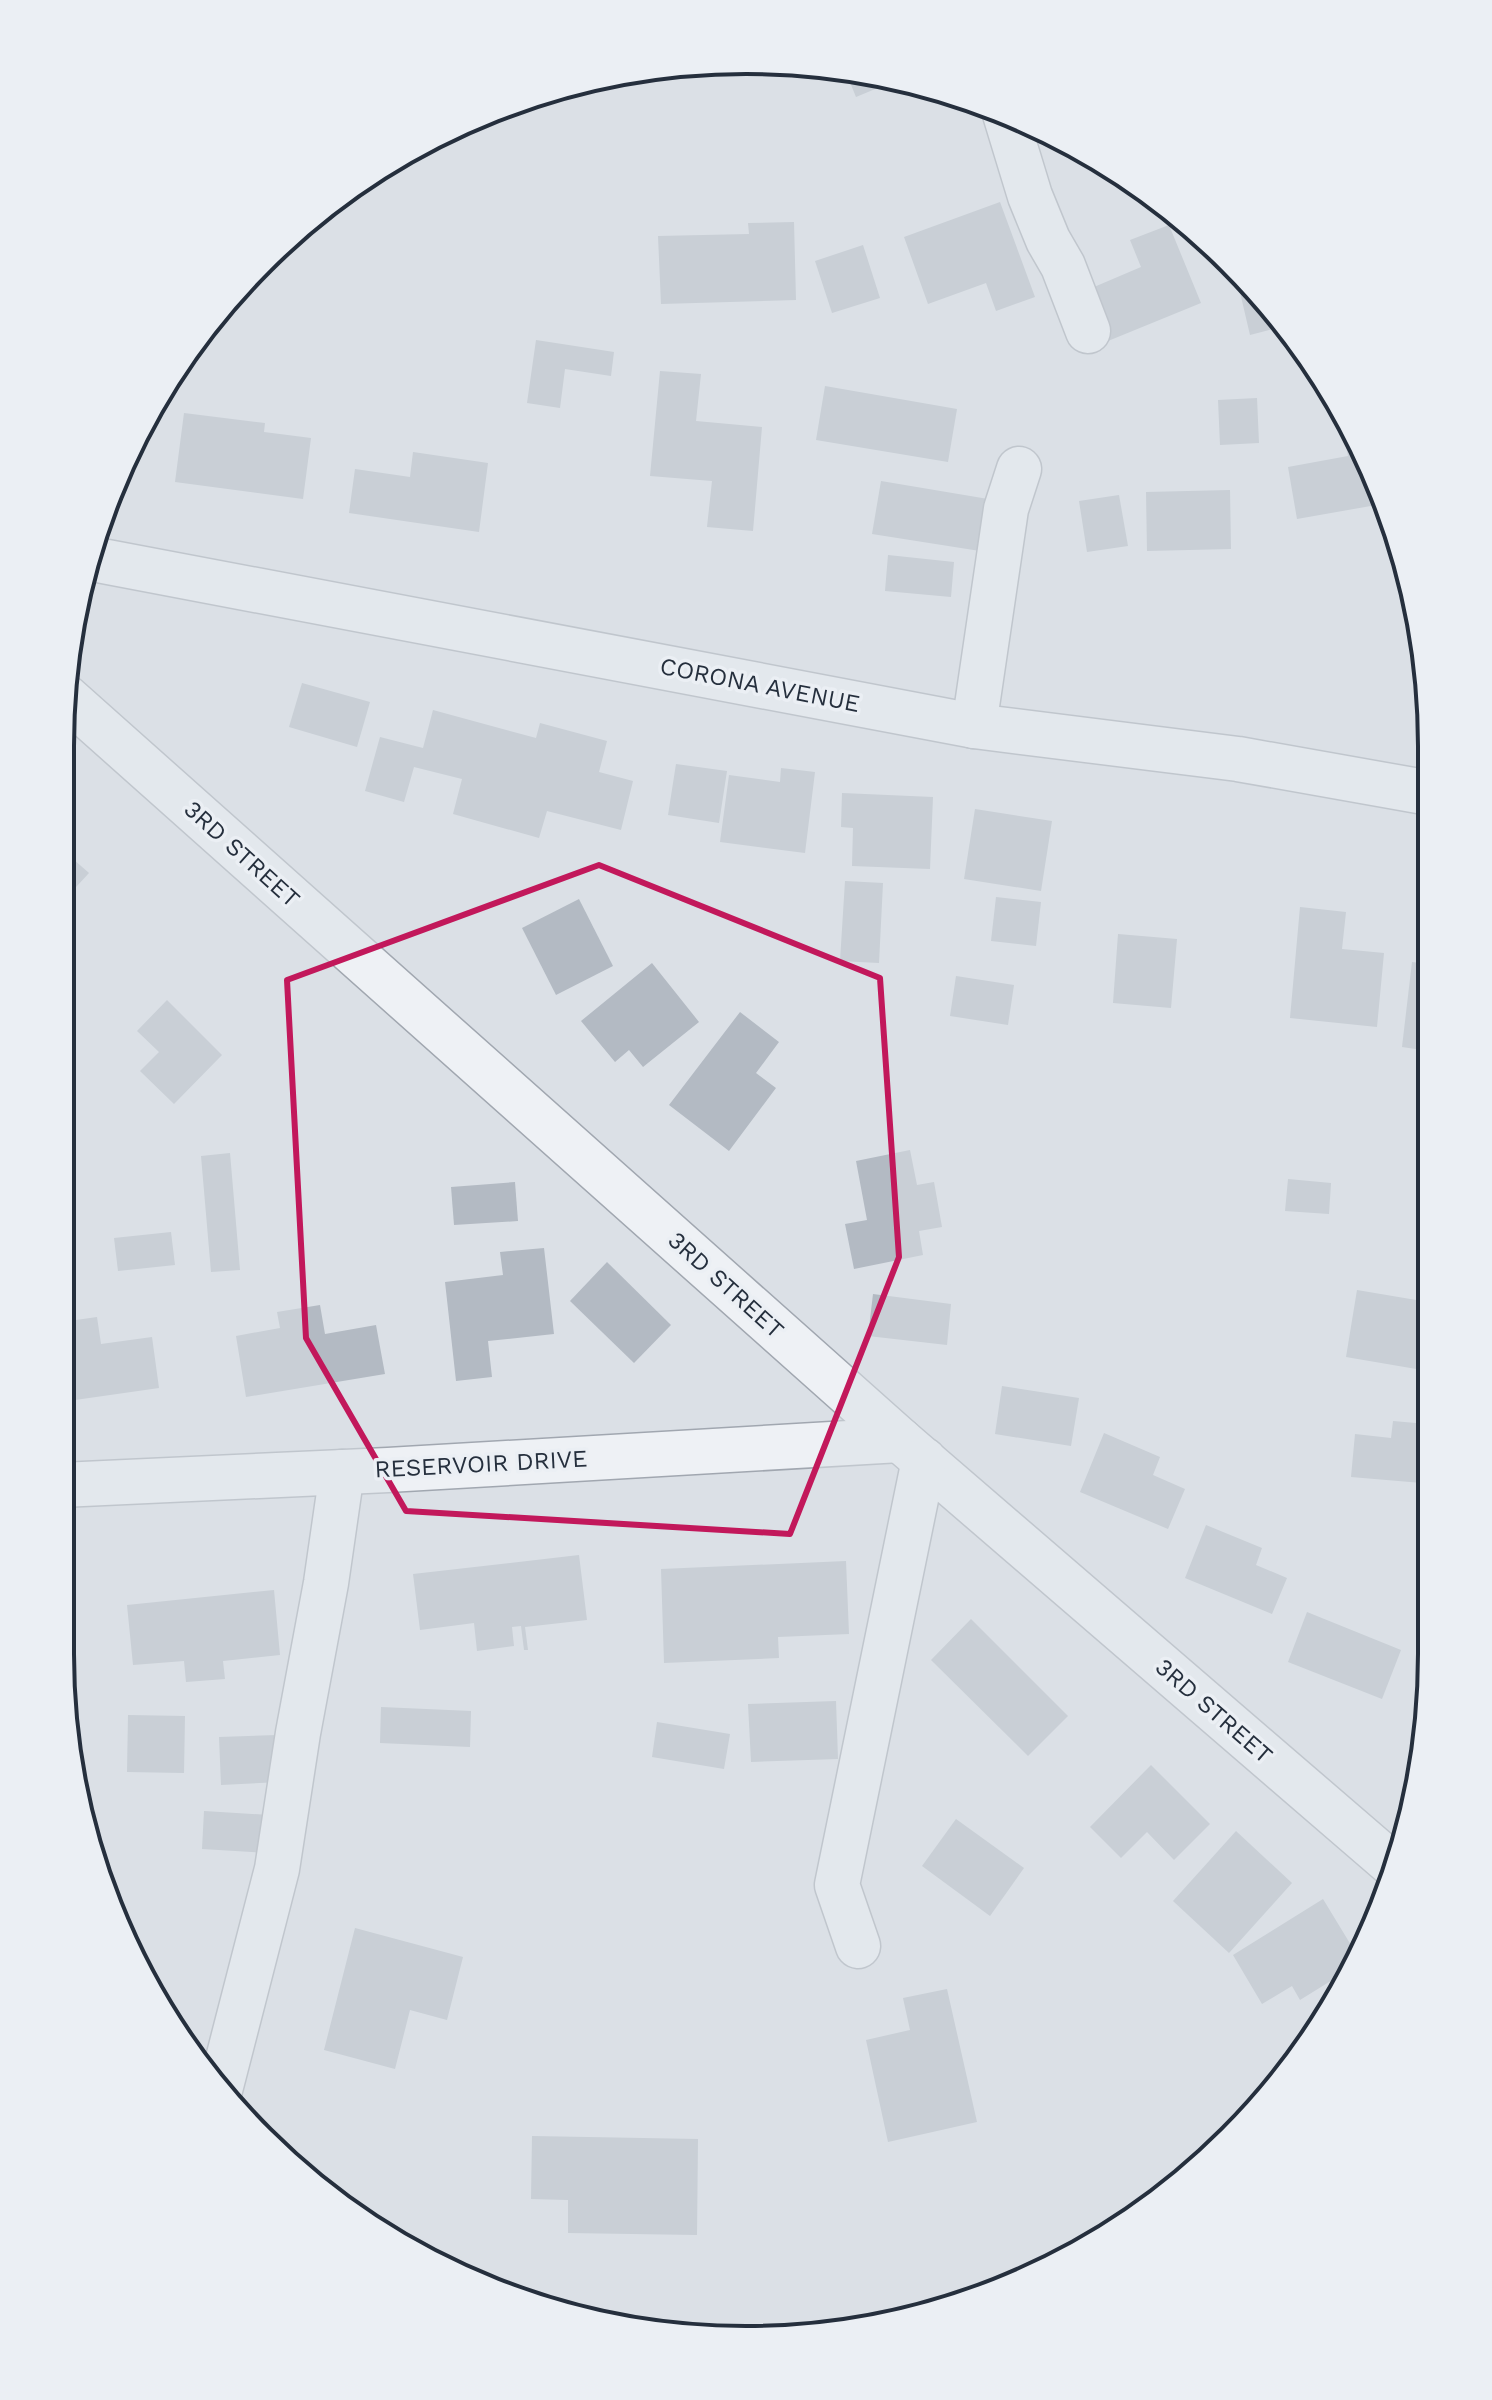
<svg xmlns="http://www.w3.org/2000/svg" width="1492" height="2400" viewBox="0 0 1492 2400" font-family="'Work Sans',sans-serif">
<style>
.building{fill:#b3bac3}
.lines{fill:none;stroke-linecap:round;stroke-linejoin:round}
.minor-casing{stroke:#a1a7b0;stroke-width:47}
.minor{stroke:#eef1f5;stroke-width:44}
.marked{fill:none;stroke:#c2185b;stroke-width:6;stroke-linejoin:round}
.labels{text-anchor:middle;stroke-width:7;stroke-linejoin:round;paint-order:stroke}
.street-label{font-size:24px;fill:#252f3d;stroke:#ebeff4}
.rim{fill:none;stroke:#252f3d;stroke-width:4}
</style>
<rect width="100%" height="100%" fill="#dbe0e6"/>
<g class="building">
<polygon points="845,70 890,78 892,82 856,97"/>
<polygon points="1000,202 1035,297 996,311 986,283 928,304 904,237"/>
<polygon points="794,222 796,300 661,304 658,236 749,234 748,223"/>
<polygon points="1169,225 1201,303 1108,341 1087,290 1141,267 1130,240"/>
<polygon points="863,245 880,298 832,313 815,261"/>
<polygon points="1252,285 1262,294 1295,340 1281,344 1277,328 1250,335 1239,288"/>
<polygon points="536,340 614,352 611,376 565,369 560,408 527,403"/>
<polygon points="660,371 701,374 696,421 762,427 753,531 707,527 712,481 650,476"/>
<polygon points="825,386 957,409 948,462 816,440"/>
<polygon points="1257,398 1259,443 1220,445 1218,400"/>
<polygon points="184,413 265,423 264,432 311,438 303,499 175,482"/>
<polygon points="143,430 130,466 124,464"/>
<polygon points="1355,439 1382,504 1297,519 1288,467 1348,456 1345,441"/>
<polygon points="413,452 488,463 479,532 349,513 355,469 410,477"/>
<polygon points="881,481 988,499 980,551 872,534"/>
<polygon points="1230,490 1231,549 1147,551 1146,492"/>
<polygon points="1119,495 1128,546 1087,552 1079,501"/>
<polygon points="888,555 954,562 951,597 885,591"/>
<polygon points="302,683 370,702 357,747 289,727"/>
<polygon points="433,710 536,738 540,723 607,741 599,772 633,781 621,830 547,811 539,838 453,814 462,779 414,767 404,802 365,791 380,737 423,748"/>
<polygon points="676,764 727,771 719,823 668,815"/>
<polygon points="781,768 815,772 805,853 720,842 729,775 780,782"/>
<polygon points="842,793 933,797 930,869 852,866 853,828 841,827"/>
<polygon points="975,809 1052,821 1041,891 964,879"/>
<polygon points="65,852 89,873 64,900"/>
<polygon points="845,881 883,883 879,963 840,961"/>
<polygon points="996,897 1041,902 1036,946 991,941"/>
<polygon points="579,899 613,966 556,995 522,928"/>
<polygon points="1300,907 1346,912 1342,949 1384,953 1377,1027 1290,1018"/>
<polygon points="1118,934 1177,939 1171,1008 1113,1003"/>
<polygon points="1412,962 1429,964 1429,1051 1402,1047"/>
<polygon points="652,963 699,1022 643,1067 629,1050 615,1062 581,1021"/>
<polygon points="956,976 1014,985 1008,1025 950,1016"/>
<polygon points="167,1000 222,1055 174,1104 140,1071 159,1052 137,1031"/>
<polygon points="740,1012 779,1042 756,1073 776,1088 729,1151 669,1105"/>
<polygon points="910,1150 917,1185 934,1182 942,1227 919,1231 923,1255 854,1269 845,1224 867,1220 856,1161"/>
<polygon points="230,1153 240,1270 211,1272 201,1156"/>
<polygon points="1288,1179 1331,1183 1329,1214 1285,1211"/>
<polygon points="515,1182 518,1221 454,1225 451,1187"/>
<polygon points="171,1232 175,1265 118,1271 114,1238"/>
<polygon points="544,1248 554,1334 488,1341 492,1377 456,1381 445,1282 503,1275 500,1252"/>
<polygon points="607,1262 671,1325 634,1363 570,1301"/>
<polygon points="1357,1290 1428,1302 1428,1371 1346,1357"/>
<polygon points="873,1294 951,1304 947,1345 868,1336"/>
<polygon points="320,1305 325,1334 376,1325 385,1374 246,1397 236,1336 280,1328 277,1312"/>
<polygon points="97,1317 101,1344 152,1337 159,1388 61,1402 62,1322"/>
<polygon points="1002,1386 1079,1398 1071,1446 995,1434"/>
<polygon points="1393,1421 1427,1424 1422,1483 1351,1477 1355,1434 1391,1438"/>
<polygon points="1104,1433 1160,1457 1153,1475 1185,1489 1168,1529 1080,1492"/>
<polygon points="1206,1525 1262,1548 1256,1565 1287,1578 1272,1614 1185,1578"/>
<polygon points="579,1555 587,1620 525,1627 528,1650 524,1650 521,1626 512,1627 514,1646 477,1651 474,1623 420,1630 413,1574"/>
<polygon points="846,1561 849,1634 778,1637 779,1658 664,1663 661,1569"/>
<polygon points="274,1590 280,1655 223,1661 225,1679 186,1682 184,1661 133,1665 127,1605"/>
<polygon points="1307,1612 1401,1650 1382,1699 1288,1662"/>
<polygon points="971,1619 1068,1716 1028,1756 931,1660"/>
<polygon points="836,1701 838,1759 751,1762 748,1704"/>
<polygon points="381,1707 471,1711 470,1747 380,1743"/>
<polygon points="128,1715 185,1716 184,1773 127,1772"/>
<polygon points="657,1722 730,1734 724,1769 652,1757"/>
<polygon points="277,1735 280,1782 221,1785 219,1737"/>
<polygon points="1151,1765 1210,1824 1174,1860 1147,1832 1121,1858 1090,1827"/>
<polygon points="204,1811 270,1815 268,1853 202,1849"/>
<polygon points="956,1819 1024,1868 990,1916 922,1866"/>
<polygon points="1236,1831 1292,1883 1229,1953 1173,1901"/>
<polygon points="1323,1899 1357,1955 1350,1969 1300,2000 1292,1986 1262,2004 1233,1955"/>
<polygon points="355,1928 463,1957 447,2020 410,2010 395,2069 324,2050"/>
<polygon points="947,1989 977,2122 888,2142 866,2040 910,2030 903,1998"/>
<polygon points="532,2136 698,2139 697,2235 568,2233 568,2200 531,2199"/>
</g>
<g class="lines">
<defs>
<g id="minor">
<polyline points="1005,114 1030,196 1048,240 1063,266 1088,331"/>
<polyline points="92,559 974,726 1238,759 1430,793"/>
<polyline points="66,697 900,1440 1393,1865"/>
<polyline points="974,726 1006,509 1019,469"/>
<polyline points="61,1485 388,1470 900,1440"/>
<polyline points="858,1946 837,1885 924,1460"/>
<polyline points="220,2090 277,1869 298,1733 326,1583 342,1472"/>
</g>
</defs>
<use href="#minor" class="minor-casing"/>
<use href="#minor" class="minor"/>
</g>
<path d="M0 0H1492V2400H0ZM599,865L880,978L899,1257L790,1534L406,1511L306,1338L287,980Z" fill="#dbe0e6" fill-opacity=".55" fill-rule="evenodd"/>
<path class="marked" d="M599,865L880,978L899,1257L790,1534L406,1511L306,1338L287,980Z"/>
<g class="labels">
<g class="street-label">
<text transform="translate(760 685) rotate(11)" y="8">CORONA AVENUE</text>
<text transform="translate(242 854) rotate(42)" y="8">3RD STREET</text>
<text transform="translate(726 1285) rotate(42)" y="8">3RD STREET</text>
<text transform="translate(481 1464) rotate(-3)" y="8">RESERVOIR DRIVE</text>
<text transform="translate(1214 1711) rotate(41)" y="8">3RD STREET</text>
</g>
</g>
<path d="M0 0H1492V2400H0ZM746 74H746A672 672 0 0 1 1418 746V1654A672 672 0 0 1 746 2326H746A672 672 0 0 1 74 1654V746A672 672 0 0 1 746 74Z" fill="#ebeff4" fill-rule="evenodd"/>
<path class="rim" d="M746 74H746A672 672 0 0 1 1418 746V1654A672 672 0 0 1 746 2326H746A672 672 0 0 1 74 1654V746A672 672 0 0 1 746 74Z"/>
</svg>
